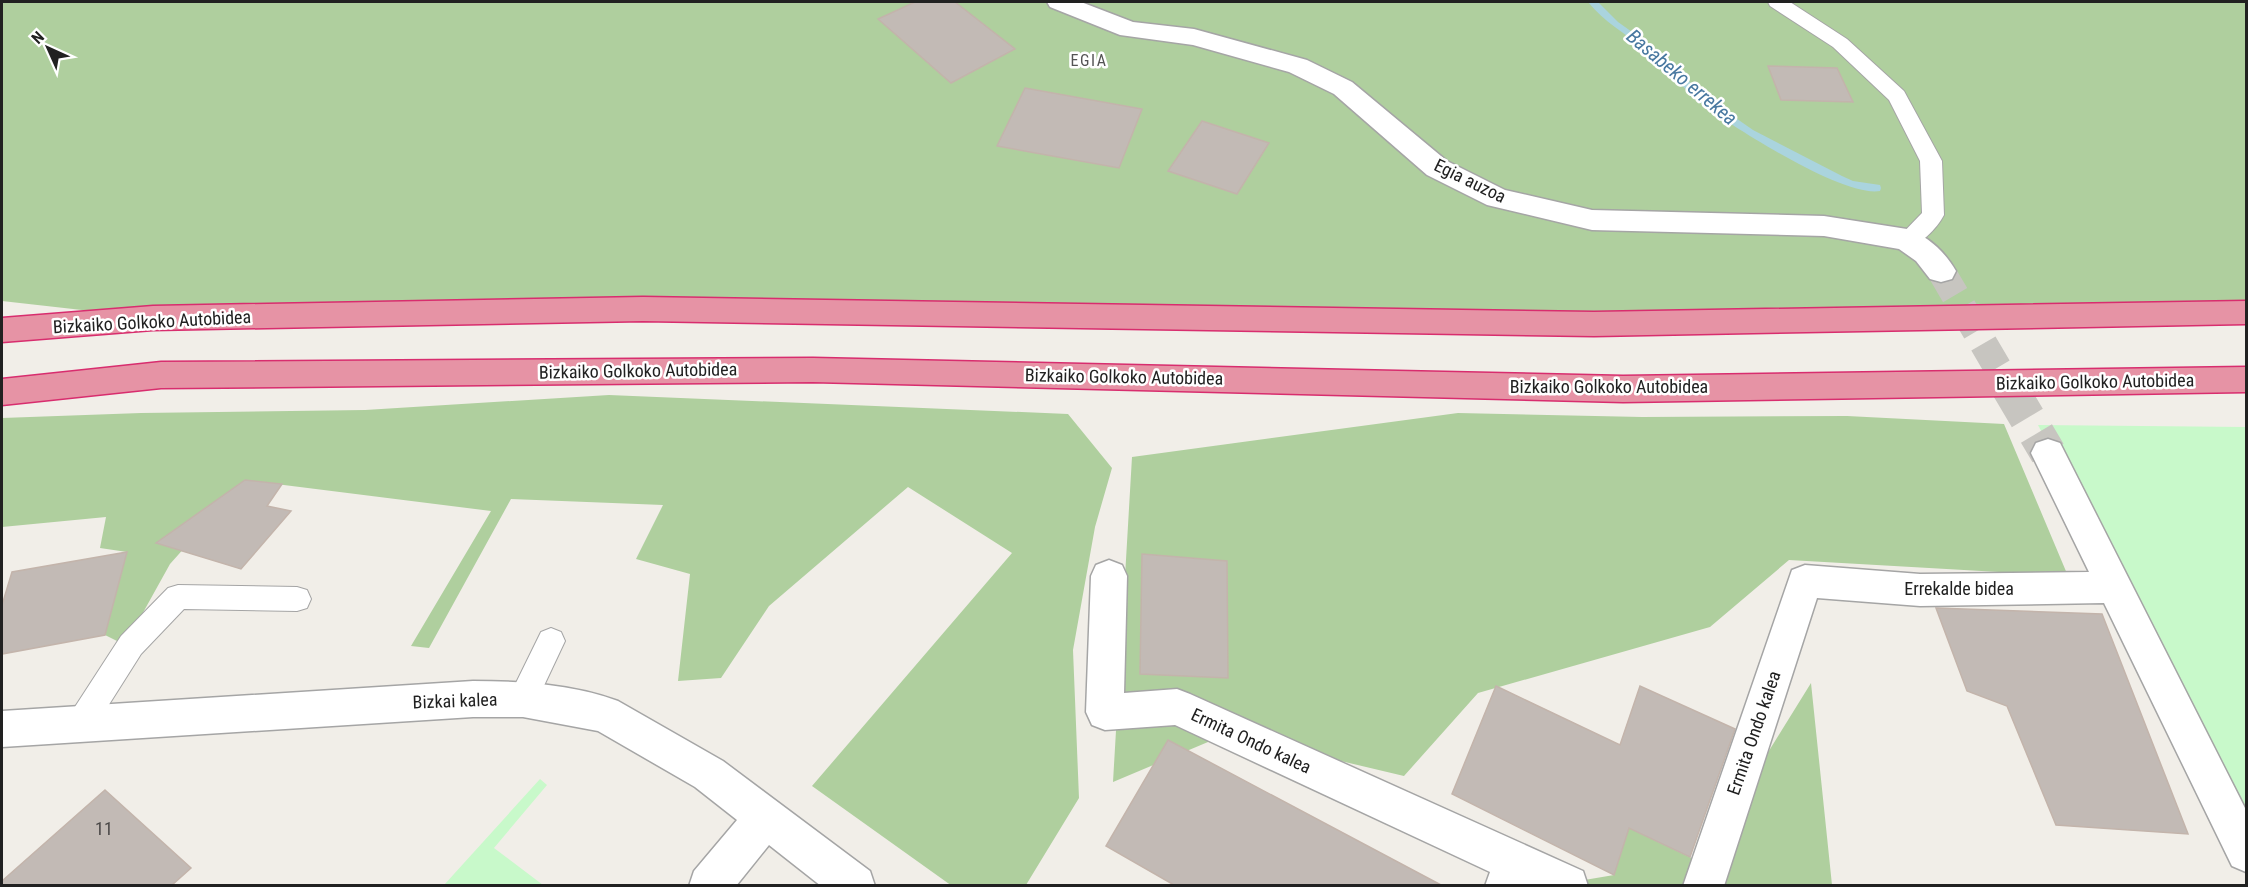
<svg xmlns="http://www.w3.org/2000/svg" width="2248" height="887" viewBox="0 0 2248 887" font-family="'Roboto Condensed',sans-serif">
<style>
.forest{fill:#afcf9e}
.park{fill:#c8f9ca}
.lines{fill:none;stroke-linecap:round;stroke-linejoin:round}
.stream{fill:#aad4de;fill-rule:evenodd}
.building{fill:#c2bab5;stroke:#c3b4ab;stroke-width:1.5}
.minor-tunnel-far1{stroke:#c7c5c0;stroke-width:28;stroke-dasharray:28 14;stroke-linecap:butt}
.minor-tunnel{stroke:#c7c5c0;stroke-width:36;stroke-dasharray:36 18;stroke-linecap:butt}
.service-casing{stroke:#a5a5a5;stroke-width:2}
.minor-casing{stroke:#a5a5a5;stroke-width:3}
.motorway-casing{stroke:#d82d6e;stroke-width:3}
.service{fill:#fff;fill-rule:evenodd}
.minor{fill:#fff;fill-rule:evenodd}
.motorway{fill:#e693a5;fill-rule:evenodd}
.labels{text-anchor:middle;stroke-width:5;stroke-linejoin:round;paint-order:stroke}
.far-neighbourhood-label{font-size:16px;letter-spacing:1.5px;fill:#545454;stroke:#fff}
.street-label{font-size:18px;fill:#212121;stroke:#fff}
.near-number-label{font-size:18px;fill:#494746}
.water-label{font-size:20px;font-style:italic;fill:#4878a0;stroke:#fff}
</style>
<rect width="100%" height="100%" fill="#f1eee8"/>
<g class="forest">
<polygon points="2,2 2246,2 2246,308 2202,314 153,318 2,301"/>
<polygon points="609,395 1068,414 1112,468 1095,527 1073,650 1079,798 1026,885 952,886 812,786 1012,553 908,487 769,606 721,678 678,681 690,574 636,559 663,505 511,499 429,648 411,646 491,511 245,480 170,564 125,645 105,635 127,552 100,548 106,517 2,527 2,418 141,413 365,410"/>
<polygon points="1458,413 1642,417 1847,416 2004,424 2068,576 1789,560 1710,627 1478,693 1404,776 1227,734 1113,782 1132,457"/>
<polygon points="1811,683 1832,885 1549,886 1614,875 1629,828 1700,862"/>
</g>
<g class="park">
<polygon points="2038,425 2246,427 2246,817"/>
<polygon points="540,779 547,785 494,848 543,885 444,885"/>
</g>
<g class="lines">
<path class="stream" d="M1588,2H1598L1618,22L1649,44L1707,98L1753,130L1842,176L1853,181L1880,185L1881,188L1880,191C1844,198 1731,126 1701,103C1681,86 1664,66 1644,49C1625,33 1604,22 1588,2Z"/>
</g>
<g class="building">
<polygon points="915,2 955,2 1015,49 951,83 878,19"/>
<polygon points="1768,66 1837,68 1853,102 1781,100"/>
<polygon points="1025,88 1142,109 1119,168 997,146"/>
<polygon points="1202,121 1269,143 1237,194 1168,171"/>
<polygon points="245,480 282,484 267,506 291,511 241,569 156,543"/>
<polygon points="127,552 105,635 2,654 2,605 12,572"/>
<polygon points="1142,554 1227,561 1228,678 1140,674"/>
<polygon points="1936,608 2102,614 2188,834 2056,825 2007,706 1967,691"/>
<polygon points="1496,686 1620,745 1640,686 1735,729 1690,857 1629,828 1614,875 1452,794"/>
<polygon points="1168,740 1441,885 1174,885 1106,846"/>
<polygon points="105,790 191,868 172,885 2,885 2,881"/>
</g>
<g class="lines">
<polyline class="minor-tunnel-far1" points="1941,271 2010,389"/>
<polyline class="minor-tunnel" points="2009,387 2048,453"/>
<defs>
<g id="service">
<path d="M1768,2H1790L1847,39L1904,91L1942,161L1944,215C1936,230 1916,251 1899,246L1896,240L1922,213L1920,161L1889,100L1833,47L1770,6Z"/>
<polygon points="178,585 297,587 307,590 311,599 307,608 297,611 184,609 141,654 91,733 81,737 71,733 66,723 71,713 121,636 168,588"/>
<polygon points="551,628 561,632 565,641 533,709 523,713 513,709 508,699 513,689 541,632"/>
</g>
<g id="minor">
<path d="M1047,2H1081L1133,22L1194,29L1307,60L1352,82L1447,161L1505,190L1592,210L1824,216L1907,229C1928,236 1945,252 1956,271L1952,279L1941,282L1930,279L1916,261L1899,249L1824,236L1592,230L1487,205L1427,175L1334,94L1289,72L1193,45L1120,35L1050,7Z"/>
<polygon points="2048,439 2060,443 2246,810 2246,872 2232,866 2104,603 1920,606 1817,598 1724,886 1683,886 1792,570 1805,565 1920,574 2089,572 2031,453 2036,443"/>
<polygon points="1109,560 1122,565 1127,576 1124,693 1177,689 1190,694 1583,871 1588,886 1485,886 1490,872 1175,725 1105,730 1092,725 1086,712 1091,576 1096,565"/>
<path d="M473,681C521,681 573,684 618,701L723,761L870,871L875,886H821L769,845L736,886H689L694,871L737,820L695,787L598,731L523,717H473L2,747V711Z"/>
</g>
<g id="motorway">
<polygon points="643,297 1594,312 2246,301 2246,324 1594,336 643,321 153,330 2,342 2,318 153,306"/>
<polygon points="813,358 1623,376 2246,367 2246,392 1623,402 813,382 161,388 2,405 2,379 161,362"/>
</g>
</defs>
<use href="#service" class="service-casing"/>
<use href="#minor" class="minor-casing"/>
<use href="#motorway" class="motorway-casing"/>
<use href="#service" class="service"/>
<use href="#minor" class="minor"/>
<use href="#motorway" class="motorway"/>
</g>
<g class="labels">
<g class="far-neighbourhood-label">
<text x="1089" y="66">EGIA</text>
</g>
<g class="street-label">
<text transform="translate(1470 181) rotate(26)" y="6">Egia auzoa</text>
<text transform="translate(152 322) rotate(-3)" y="6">Bizkaiko Golkoko Autobidea</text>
<text transform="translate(638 371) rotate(-1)" y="6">Bizkaiko Golkoko Autobidea</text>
<text transform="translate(1124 377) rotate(1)" y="6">Bizkaiko Golkoko Autobidea</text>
<text transform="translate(2095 382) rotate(-1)" y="6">Bizkaiko Golkoko Autobidea</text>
<text x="1609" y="393">Bizkaiko Golkoko Autobidea</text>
<text x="1959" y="595">Errekalde bidea</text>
<text transform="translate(455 701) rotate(-2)" y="6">Bizkai kalea</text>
<text transform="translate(1754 733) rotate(-71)" y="6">Ermita Ondo kalea</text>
<text transform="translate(1251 741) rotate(25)" y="6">Ermita Ondo kalea</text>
</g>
<g class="near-number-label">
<text x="104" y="835">11</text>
</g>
<g class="water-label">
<text transform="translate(1682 77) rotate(40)" y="7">Basabeko errekea</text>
</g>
</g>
<rect width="2248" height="887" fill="none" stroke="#212121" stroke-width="6"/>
<g transform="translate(48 48) rotate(315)" stroke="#ffffff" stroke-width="4.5" paint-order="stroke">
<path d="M0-4.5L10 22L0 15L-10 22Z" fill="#212121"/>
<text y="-9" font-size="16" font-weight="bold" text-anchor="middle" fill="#212121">N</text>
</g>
</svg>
